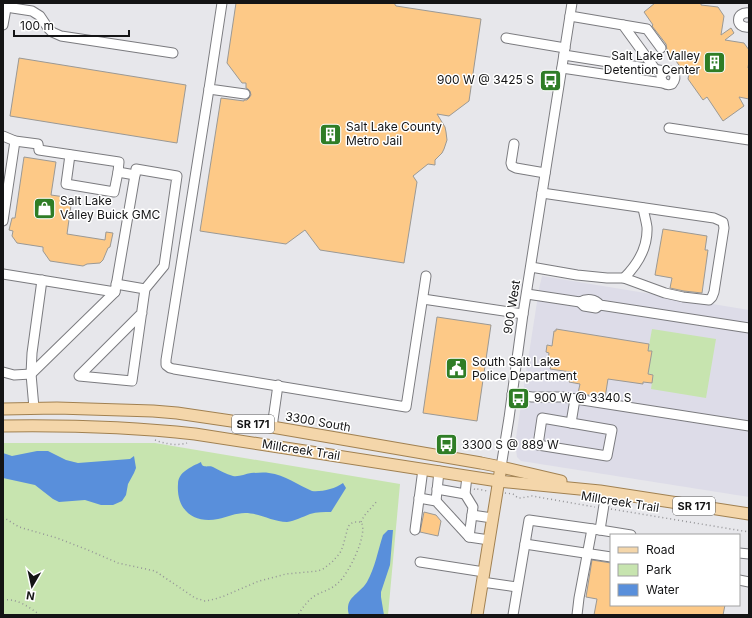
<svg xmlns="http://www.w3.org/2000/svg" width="752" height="618" viewBox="0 0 752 618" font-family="Inter,sans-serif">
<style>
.built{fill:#dddce8}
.green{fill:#c7e4af}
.water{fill:#598fdb}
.building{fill:#fdc987;stroke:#9b9995}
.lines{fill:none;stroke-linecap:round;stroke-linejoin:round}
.minor-casing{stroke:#7b7b7f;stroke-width:11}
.major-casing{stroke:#a18151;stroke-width:13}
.path{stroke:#949497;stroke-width:1.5;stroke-dasharray:1 3;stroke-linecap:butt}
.minor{stroke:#fff;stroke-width:9}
.major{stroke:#f4d6aa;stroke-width:11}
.labels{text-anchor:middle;stroke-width:3;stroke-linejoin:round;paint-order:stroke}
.shield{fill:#fff;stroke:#5a5a5b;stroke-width:1}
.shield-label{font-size:11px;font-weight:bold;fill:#141415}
.poi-label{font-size:12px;fill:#141415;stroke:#fff;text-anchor:start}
.street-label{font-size:12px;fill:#141415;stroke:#fff}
</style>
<rect width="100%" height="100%" fill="#e7e7eb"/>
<polygon class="built" points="542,276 749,310 749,497 521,461 517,457 515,444 539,289"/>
<g class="green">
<polygon points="652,329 716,339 706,398 651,389 653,375 648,374 652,351 648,351"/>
<polygon points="3,443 155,443 400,484 388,615 3,615"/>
</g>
<g class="water">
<polygon points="37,451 48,451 66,460 78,463 130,459 134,456 136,468 134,473 128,484 126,495 122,501 113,505 101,505 85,500 59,502 53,499 35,485 3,478 3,453 12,456"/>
<path d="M201,462C202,469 208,465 213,467C219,470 226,474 233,476C239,477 245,474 251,473C257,473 263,472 269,473C285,475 298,485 312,491C321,492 335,489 343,483L346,488L331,512C324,512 317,512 310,514C302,517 295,521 287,522C273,522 260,513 245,513C236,513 227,517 218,519C194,524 176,510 178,484C178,472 191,467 201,462Z"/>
<path d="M388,530H393L390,565L381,592V597L384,615H349C344,597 359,595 367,582C375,568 378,550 383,535Z"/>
</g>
<g class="building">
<polygon points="236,3 394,3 396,6 481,19 469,101 449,116 437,114 445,127 446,132 447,140 444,149 442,153 435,160 435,165 428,164 413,176 417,182 404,263 320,250 305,230 286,244 200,231 221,98 244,101 244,100 247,100 249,98 251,95 250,91 248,89 246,88 246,83 242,83 227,63"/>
<polygon points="655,3 701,3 701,5 718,7 724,16 721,35 731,28 734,33 725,40 744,43 749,50 749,61 748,68 749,68 749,99 739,97 744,106 723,121 707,97 703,100 688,79 690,67 683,71 674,58 672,58 667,50 666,44 652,26 653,25 644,12"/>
<polygon points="19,58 186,85 177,143 10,116"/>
<polygon points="24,157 56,162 51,195 72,198 67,234 105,240 106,232 113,233 110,247 108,248 103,260 100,263 87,264 83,266 50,261 43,251 43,247 17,243 12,236 13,231 9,230 12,218 15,218"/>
<polygon points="663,229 707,236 705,250 708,250 702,293 684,291 670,288 672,278 655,275"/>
<polygon points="437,317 491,325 477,421 423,413"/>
<polygon points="556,329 649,344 648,351 652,351 648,374 653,375 652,383 643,382 643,384 608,379 605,398 578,393 580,384 569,382 571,372 550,369 551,366 547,365 549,353 546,352 547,345 552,346 554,331 556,331"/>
<polygon points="424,512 436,515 441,521 438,536 420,532"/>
<polygon points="592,560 611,563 611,605 725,605 723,615 594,615 597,599 586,597"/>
</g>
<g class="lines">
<defs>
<g id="minor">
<polyline points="222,3 209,89 245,94"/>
<polyline points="6,7 32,11 40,16 48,28 52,32 61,36 173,53"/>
<path d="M749,13C735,11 735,29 749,27"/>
<polyline points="570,16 623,25 655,69"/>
<polyline points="3,25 7,3"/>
<polyline points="623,25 647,29 661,48"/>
<polyline points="506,38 565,48"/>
<path d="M564,55L665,71C674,69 678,77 672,84C666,86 661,83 661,76L665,71"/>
<polyline points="562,68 663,83"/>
<polyline points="209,89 166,360 166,365 170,368 174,369 406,407 426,276"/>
<polyline points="669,128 749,140"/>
<polyline points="3,136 15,141 38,144 39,150 119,162 118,172 135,175"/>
<polyline points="514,144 511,163 512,166 516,168 545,173"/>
<polyline points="70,155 66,184 114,192 118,172"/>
<polyline points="3,221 15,141"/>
<polyline points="531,267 577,275 607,278 624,278 665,293 683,297 709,300 712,297 714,292 724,228 723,222 714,218 542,193"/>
<polyline points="3,274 115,292 136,169 177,176 164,266 145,289 132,381 79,376 142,313"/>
<path d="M624,278C638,264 648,247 647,227C646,220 644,214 643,208"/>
<polyline points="116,284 145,289"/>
<path d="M527,294L580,302C587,298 595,299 600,305L749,328"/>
<polyline points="423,299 523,314"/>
<polyline points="580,302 584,306 596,308 600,305"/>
<polyline points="3,372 14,375 31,374 115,292"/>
<polyline points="512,394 532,397 563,397 749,426"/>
<polyline points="34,408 31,374 32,353 42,280"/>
<polygon points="542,418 612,430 607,456 538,445"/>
<polyline points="571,423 575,399"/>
<polyline points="272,427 278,385"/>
<polyline points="501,467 509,418 523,314 572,3"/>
<polyline points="467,476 465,494 473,507 469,537"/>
<polyline points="437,489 465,494"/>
<polyline points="419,498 436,501 469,537 489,540"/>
<polyline points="436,501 439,471"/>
<polyline points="472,515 492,518"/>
<polyline points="415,530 423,469"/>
<polyline points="600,530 631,535"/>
<polyline points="525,544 611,557"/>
<polyline points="739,553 749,554"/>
<polyline points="420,562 484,572"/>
<polyline points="739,580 749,582"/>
<polyline points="482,582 517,587"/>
<polyline points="513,615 529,520 600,530 606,492"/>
<polyline points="577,615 579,598 592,529"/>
</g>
<g id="major">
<polyline points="3,409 57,408 153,411 177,413 272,427 481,463 501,467 561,481"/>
<path d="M3,426C67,425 131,427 195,434L498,481L600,491L749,514"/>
<polyline points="477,615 500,473"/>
</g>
</defs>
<use href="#minor" class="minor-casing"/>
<use href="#major" class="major-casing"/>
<g class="path">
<path d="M155,440C165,444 177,446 187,443"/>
<polyline points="474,489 476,490 477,489 487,491"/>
<polyline points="505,493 513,494 518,498 521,498 532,496 595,507"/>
<polyline points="611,509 749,532"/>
<path d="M3,517L19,527L57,538L88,550L118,563L155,571L195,598L205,601L215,599L224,596L259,581L286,574L318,571L323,569L332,562L340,553L343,546L348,527L350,524L354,522H361C369,533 348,575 338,583C332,589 324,591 316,595C308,600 303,607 298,615"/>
<polyline points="361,522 364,516 378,500"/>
<path d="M3,600C17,598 29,607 40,615"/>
</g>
<use href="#minor" class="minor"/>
<use href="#major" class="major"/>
</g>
<defs>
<symbol id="building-square" viewBox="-11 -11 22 22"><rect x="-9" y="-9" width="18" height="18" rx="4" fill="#2f7d26" stroke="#fff"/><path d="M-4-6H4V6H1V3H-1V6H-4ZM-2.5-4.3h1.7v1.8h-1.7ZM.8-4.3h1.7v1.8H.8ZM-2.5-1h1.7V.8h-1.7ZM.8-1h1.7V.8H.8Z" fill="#fff"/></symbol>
<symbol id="bus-square" viewBox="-11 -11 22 22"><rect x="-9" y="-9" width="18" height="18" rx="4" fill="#2f7d26" stroke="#fff"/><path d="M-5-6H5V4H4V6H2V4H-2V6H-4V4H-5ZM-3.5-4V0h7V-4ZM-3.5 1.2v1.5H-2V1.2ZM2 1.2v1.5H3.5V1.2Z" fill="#fff"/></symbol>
<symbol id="shop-square" viewBox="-11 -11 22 22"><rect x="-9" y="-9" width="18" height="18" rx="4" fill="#2f7d26" stroke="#fff"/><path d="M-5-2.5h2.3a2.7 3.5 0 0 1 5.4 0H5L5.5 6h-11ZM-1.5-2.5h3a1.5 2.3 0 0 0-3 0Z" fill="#fff"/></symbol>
<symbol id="civic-square" viewBox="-11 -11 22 22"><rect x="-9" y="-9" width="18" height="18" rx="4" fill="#2f7d26" stroke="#fff"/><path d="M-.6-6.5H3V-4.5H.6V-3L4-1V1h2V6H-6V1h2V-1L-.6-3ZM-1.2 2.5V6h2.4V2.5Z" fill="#fff"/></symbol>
</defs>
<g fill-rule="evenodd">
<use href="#building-square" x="702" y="50" width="25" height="25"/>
<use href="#bus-square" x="538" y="68" width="25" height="25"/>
<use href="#building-square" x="318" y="122" width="25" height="25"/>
<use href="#shop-square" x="32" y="196" width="25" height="25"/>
<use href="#civic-square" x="444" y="356" width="25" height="25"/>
<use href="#bus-square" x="506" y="386" width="25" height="25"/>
<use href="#bus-square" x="434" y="432" width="25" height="25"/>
</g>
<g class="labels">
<g class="shield">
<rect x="232" y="415" width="42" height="18" rx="3"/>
<rect x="673" y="497" width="42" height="18" rx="3"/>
</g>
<g class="shield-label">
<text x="253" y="428">SR 171</text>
<text x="694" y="510">SR 171</text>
</g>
<g class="poi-label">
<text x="700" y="60" text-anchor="end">Salt Lake Valley<tspan x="700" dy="14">Detention Center</tspan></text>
<text x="534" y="84" text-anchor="end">900 W @ 3425 S</text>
<text x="346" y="131">Salt Lake County<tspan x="346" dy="14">Metro Jail</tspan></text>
<text x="60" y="205">Salt Lake<tspan x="60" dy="14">Valley Buick GMC</tspan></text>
<text x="472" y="366">South Salt Lake<tspan x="472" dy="14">Police Department</tspan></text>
<text x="534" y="402">900 W @ 3340 S</text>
<text x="462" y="449">3300 S @ 889 W</text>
</g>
<g class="street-label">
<text transform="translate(512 307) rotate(-81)" y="4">900 West</text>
<text transform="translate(318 422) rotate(10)" y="4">3300 South</text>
<text transform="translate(301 450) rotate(9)" y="4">Millcreek Trail</text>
<text transform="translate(620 502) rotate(9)" y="4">Millcreek Trail</text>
</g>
</g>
<rect width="752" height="618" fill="none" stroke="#141415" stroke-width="8"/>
<rect x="610" y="534" width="130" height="72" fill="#ffffff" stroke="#a1a1a1"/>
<rect x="618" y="547" width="20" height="6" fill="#f4d6aa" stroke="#a1a1a1"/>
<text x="646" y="554" font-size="12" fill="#141415">Road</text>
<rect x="618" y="564" width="20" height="12" fill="#c7e4af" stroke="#a1a1a1"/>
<text x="646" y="574" font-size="12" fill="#141415">Park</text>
<rect x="618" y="584" width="20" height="12" fill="#598fdb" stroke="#a1a1a1"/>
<text x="646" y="594" font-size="12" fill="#141415">Water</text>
<g transform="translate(32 586) rotate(189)" stroke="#ffffff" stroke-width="3" paint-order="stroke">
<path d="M0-3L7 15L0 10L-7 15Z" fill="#141415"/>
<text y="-6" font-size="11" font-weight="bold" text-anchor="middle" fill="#141415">N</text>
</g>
<path d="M14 30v6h115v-6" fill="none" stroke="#141415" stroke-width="2"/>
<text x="20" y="30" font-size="12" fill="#141415" stroke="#ffffff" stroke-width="3" paint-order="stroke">100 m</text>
</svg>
